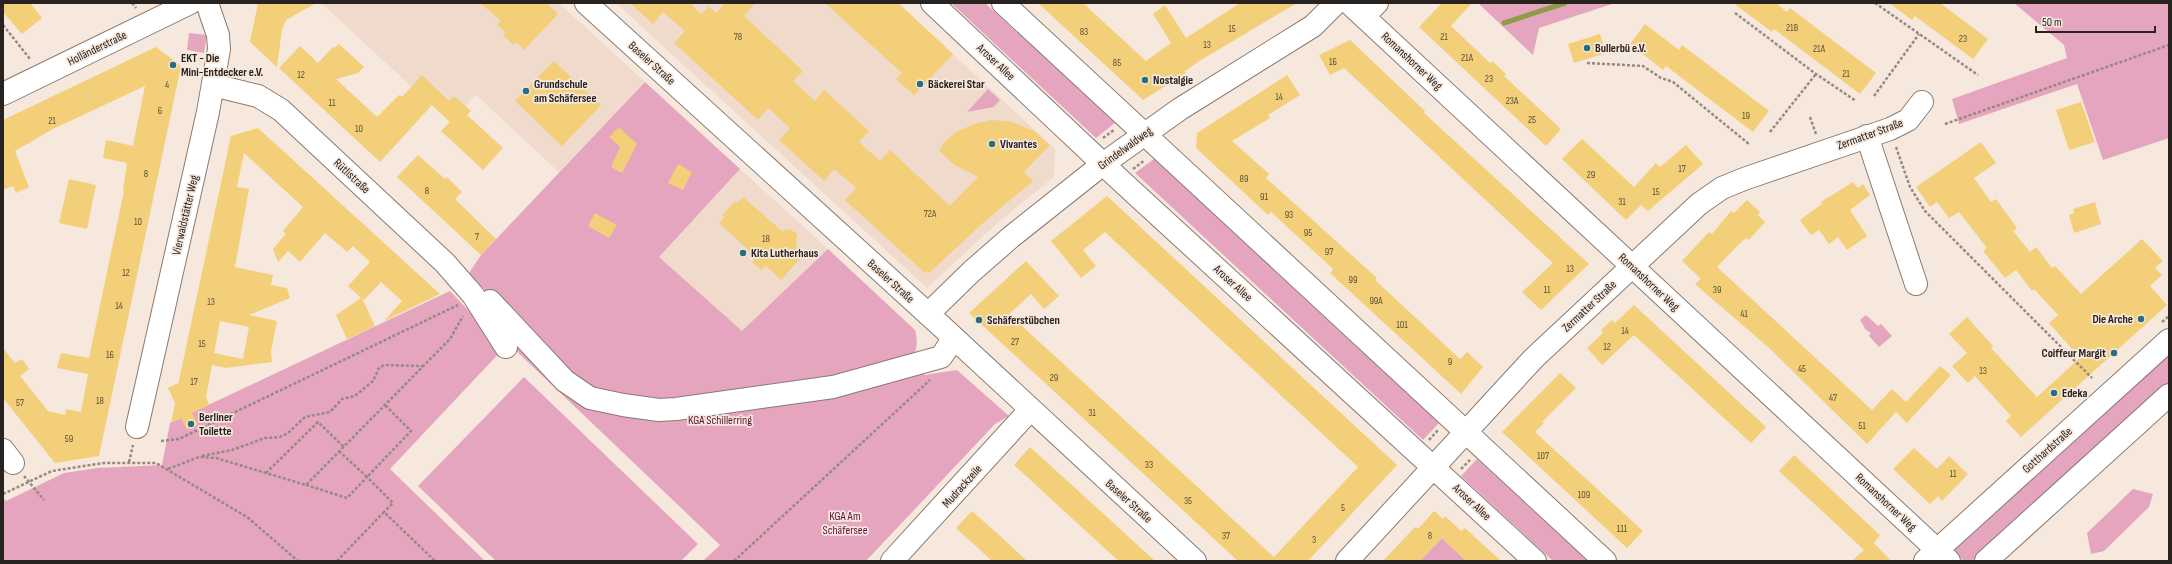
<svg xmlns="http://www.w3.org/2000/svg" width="2172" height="564" viewBox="0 0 2172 564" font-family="'Sofia Sans Condensed',sans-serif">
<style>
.built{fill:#f0dacb}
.green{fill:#e5a5bf}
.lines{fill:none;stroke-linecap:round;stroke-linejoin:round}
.stream{stroke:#8c9d48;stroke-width:5}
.building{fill:#f2cf78;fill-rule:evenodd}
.minor-casing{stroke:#887b72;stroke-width:24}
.major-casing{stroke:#887b72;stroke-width:24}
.path{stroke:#948a82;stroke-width:2.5;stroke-dasharray:3 2;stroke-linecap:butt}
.minor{stroke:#fff;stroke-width:22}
.major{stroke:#fff;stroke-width:22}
.poi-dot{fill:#286e7d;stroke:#f7e8dd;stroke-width:1.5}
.labels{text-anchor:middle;stroke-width:3.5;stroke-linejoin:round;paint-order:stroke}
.number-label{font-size:10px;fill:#5a4e35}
.street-label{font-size:12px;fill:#28231f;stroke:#f7e8dd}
.poi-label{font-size:12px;font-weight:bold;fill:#28231f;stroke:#f7e8dd;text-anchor:start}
.park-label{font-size:12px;fill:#5c1038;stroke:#f7e8dd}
</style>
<rect width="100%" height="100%" fill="#f7e8dd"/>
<g class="built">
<polygon points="321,3 559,3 645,82 559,172 476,95 450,122"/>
<polygon points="616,3 898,3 1055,149 1054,177 1003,218 927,288"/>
<polygon points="740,169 828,249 742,332 659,257"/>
</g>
<g class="green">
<polygon points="951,3 985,3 1115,123 1096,138"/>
<polygon points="1478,3 1615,3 1539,28 1533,55"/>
<polygon points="2014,3 2169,3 2169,138 2103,160 2077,84 1959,124 1952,99 2067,58 2064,45"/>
<polygon points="189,33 207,35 204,53 187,50"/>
<path d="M645,82L740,169L659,257L742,331L828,249L915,330C920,348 913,351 913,367L925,375L957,370L1009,416L995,424L866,561H703L720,545L509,344L523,330L469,273L481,255Z"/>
<polygon points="988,89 1000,100 994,107 967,112"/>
<polygon points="1154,159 1439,423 1423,440 1135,173"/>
<polygon points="450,291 504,348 390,469 485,561 3,561 3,498 6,501 64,473 97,468 162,465 170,423"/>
<polygon points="1866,315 1878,326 1881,324 1892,336 1879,347 1869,336 1871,333 1866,330 1860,320"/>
<polygon points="2169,351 2169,383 1972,561 1964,561 1955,553 1954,548"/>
<polygon points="524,377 698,544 681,561 496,561 418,486"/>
<polygon points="1477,459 1480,462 1588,561 1553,561 1461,476"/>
<polygon points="2133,489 2153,494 2149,507 2104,551 2091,554 2087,533"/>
<polygon points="1442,538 1466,561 1420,561"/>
</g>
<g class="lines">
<polyline class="stream" points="1504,23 1565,3"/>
</g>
<g class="building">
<polygon points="3,3 30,3 42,18 22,34 3,12"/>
<polygon points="258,3 316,3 286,20 282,29 277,67 250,42"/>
<polygon points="480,3 546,3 558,14 524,50 516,42 513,45 503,35 506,32 497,25 501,21"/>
<polygon points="630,3 690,3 701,14 709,6 716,13 725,3 755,3 744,16 803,71 793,81 815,101 824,90 869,131 859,142 880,161 890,150 950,206 978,177 953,164 939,150 946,140 958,131 974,124 992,120 1012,122 1034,131 1050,145 1024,172 1033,181 983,223 929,273 927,271 925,273 845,200 856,188 834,169 824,181 779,140 790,128 768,108 758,120 674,43 685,31 663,12 653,24"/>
<polygon points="825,3 898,3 953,54 914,95 896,79 902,73"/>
<polygon points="1038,3 1083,3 1146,61 1171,43 1153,14 1165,5 1186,38 1240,3 1297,3 1201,60 1185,71 1186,73 1143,100"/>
<polygon points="1442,3 1472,3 1451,26 1490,63 1492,61 1506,74 1504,76 1561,129 1546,146 1419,27"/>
<polygon points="1733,3 1776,3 1787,12 1790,8 1876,73 1860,94 1774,29 1772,32"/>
<polygon points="1889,3 1940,3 1988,39 1973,59 1915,16 1912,20"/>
<polygon points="1645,24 1679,50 1682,45 1769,111 1753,132 1666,66 1663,70 1630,44"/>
<polygon points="1600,34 1606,53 1574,63 1568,44"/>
<polygon points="1350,40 1425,111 1424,113 1589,264 1541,310 1522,292 1553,263 1344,68 1330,75 1319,55"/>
<polygon points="339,44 364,67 358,73 336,79 377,117 399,95 402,97 422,75 449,101 454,96 471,111 467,115 503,148 483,170 441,131 450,122 432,105 380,162 279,68 300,46 318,63 333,47 334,48"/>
<polygon points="156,47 181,66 99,456 55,463 3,398 3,348 15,363 22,359 29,369 20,376 48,411 65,415 66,409 81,412 88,374 57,368 61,353 89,358 124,191 123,190 127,163 103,158 106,140 133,146 145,86 53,129 15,151 29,187 16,193 13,186 3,190 3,120"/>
<polygon points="554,61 601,105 562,146 515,101"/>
<polygon points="1287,75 1300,95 1268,115 1270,118 1232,141 1269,174 1266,178 1377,278 1375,280 1460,359 1467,352 1483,367 1461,394 1330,273 1333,269 1271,212 1268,215 1196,148 1197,133"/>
<polygon points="2081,102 2095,142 2069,150 2056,110"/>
<polygon points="619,127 637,144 622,173 611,167 620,147 609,137"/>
<path d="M258,128L440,294L384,321L402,301L381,282L364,300L362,298L375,326L347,339L336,315L361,298L348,286L370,262L353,246L347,252L325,233L300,262L288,251L278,262L273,249L286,234L283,231L303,207L244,153L237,187L249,189L235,267L273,275L271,285L287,288L290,298L249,315L277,321L271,351L272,362L226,368L212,365L206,397L209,405L192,413L198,424L187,430L181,418L171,423L175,403L168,388L178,383V385L231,136ZM220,321L249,327L243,359L214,353Z"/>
<polygon points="1582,139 1634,187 1656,163 1660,167 1686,145 1703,164 1648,211 1641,205 1626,220 1562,159"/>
<polygon points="1981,142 1996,163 1974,178 1991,202 1996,199 2017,228 2013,231 2030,252 2036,247 2052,268 2055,266 2081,294 2142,239 2163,261 2155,268 2162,275 2150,286 2167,305 2021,437 2006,421 2011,416 1975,376 1968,383 1952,366 1967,353 1949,334 1967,317 1993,346 1991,348 2037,397 2080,358 2049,323 2058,315 2034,289 2032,291 2016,270 2005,278 1983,251 1987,248 1959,212 1949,218 1937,202 1930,207 1916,187"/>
<polygon points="418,155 445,179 447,177 462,192 455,199 496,239 481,255 397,177"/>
<polygon points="678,164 692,172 683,190 668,183"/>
<polygon points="69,179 96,185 87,229 59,223"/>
<polygon points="1853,182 1858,188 1863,184 1870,195 1850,210 1867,236 1847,250 1838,237 1829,244 1819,230 1811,235 1800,220 1822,204 1821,202"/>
<polygon points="1107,196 1397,465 1308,561 1238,561 969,313 1026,261 1059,296 1044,309 1031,294 1009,314 1274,557 1358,467 1105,232 1083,250 1096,266 1081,278 1051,241"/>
<polygon points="743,197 782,231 790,229 797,234 796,246 804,254 781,280 766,266 761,270 752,262 756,257 719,223 725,217 722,215 735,201 737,203"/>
<polygon points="1747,200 1760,212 1758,215 1765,222 1749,240 1746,238 1738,245 1717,267 1872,410 1892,389 1906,402 1940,366 1951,375 1907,423 1896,412 1867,444 1769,348 1695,284 1701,279 1682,261 1709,232 1712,234 1731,211 1734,213"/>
<polygon points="2095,202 2101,224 2074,233 2069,215 2074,213 2073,209"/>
<polygon points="595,213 617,225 609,238 588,226"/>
<polygon points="1634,305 1766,427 1751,443 1634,335 1602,365 1587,348 1603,333 1601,330 1612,320 1615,323"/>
<polygon points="1560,373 1576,388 1542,422 1544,423 1535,432 1643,531 1627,548 1502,432"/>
<polygon points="1030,447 1096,507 1155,561 1119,561 1100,544 1014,465"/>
<polygon points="1914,448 1937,469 1949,456 1968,474 1942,501 1938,496 1930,504 1893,469"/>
<polygon points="1794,455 1880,535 1874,543 1891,561 1852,561 1864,550 1779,471"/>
<polygon points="972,511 999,535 1027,561 992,561 956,528"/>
<polygon points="1434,511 1443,519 1445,516 1461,531 1465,528 1501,561 1466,561 1442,538 1420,561 1383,561 1415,527 1418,529"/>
</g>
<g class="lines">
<defs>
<g id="minor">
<polyline points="586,3 939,324 1195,561"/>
<polyline points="1349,3 1949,561"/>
<polyline points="1364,16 1377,3"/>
<polyline points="213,85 258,96 281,110 445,263 473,295 506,347"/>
<polyline points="3,94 190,3"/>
<polyline points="1867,136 1916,284"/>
<polyline points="490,301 565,381 590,398 623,405 659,410 676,409 833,387 941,357 954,338"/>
<polyline points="928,314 971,272 1011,237 1103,164 1180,109 1313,26 1336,3"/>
<polyline points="137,427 208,112 219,49 218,35 207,3"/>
<polyline points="3,450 13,463"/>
<polyline points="892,561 1030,410"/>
<polyline points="1347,561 1534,358 1699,204 1722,188 1744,179 1890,129 1908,120 1922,102"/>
</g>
<g id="major">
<polyline points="932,3 1119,179 1535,561"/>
<polyline points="1003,3 1605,561"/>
<polyline points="1925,561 2169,340"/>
<polyline points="1986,561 2169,395"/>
</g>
</defs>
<use href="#minor" class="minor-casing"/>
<use href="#major" class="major-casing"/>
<g class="path">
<polyline points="132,3 136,8"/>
<polyline points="1875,3 1978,75"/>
<polyline points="1735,13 1816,74 1856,101"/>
<polyline points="3,25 30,59"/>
<polyline points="1587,63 1643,66 1661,78 1673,82 1749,144"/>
<polyline points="1874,96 1919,34"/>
<polyline points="1810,117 1816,134"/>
<polyline points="1945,124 2169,45"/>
<polyline points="1770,132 1816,74"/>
<polyline points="1103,138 1114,130"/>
<polyline points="1896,147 1910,187 1925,211 2092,378"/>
<polyline points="1133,169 1145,160"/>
<polyline points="2162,322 2169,316"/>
<polyline points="1429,440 1438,430"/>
<polyline points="161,441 179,439 458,305"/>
<polyline points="339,451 367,477 411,431 385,405"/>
<polyline points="202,456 232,450 265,438 280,437 288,433 305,417 330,412 342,399 355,396 373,381 379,368 384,365 423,366"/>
<polyline points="129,462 133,445"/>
<polyline points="168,469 199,457 216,458 306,485 450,339 463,316"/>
<polyline points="1461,469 1470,460"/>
<polyline points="266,473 318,422 344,447"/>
<polyline points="24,476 44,500"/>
<polyline points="306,485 347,498 367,477 393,503 384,512"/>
<polyline points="3,494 52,471 104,463 156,463 247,517 298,561"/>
<polyline points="337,561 384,512 435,561"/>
<polyline points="734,561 930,380"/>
</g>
<use href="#minor" class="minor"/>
<use href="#major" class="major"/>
</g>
<g class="poi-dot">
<circle cx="1587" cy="48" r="4"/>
<circle cx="173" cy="65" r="4"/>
<circle cx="1145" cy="80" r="4"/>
<circle cx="920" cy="84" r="4"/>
<circle cx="526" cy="91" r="4"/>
<circle cx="992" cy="144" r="4"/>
<circle cx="743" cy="253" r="4"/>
<circle cx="2141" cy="319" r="4"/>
<circle cx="979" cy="320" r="4"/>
<circle cx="2114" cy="353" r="4"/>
<circle cx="2054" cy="393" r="4"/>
<circle cx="191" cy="424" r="4"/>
</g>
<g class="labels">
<g class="number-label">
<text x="1792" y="31">21B</text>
<text x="1232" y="32">15</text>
<text x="1084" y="35">83</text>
<text x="738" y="40">78</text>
<text x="1444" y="40">21</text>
<text x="1963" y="42">23</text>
<text x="1207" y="48">13</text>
<text x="1819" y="52">21A</text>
<text x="1467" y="61">21A</text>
<text x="1333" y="65">16</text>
<text x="1117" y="66">85</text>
<text x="1846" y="77">21</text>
<text x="301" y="78">12</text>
<text x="1489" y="82">23</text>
<text x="167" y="88">4</text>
<text x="1279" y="100">14</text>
<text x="1512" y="104">23A</text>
<text x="332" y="106">11</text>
<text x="160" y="114">6</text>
<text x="1746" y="119">19</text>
<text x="1532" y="123">25</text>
<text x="52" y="124">21</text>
<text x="359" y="132">10</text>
<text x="1682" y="172">17</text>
<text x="146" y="177">8</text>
<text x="1591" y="178">29</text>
<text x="1244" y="182">89</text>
<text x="427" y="194">8</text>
<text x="1656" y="195">15</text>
<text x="1264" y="200">91</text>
<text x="1622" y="205">31</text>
<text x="930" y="217">72A</text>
<text x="1289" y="218">93</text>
<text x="138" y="225">10</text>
<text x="1308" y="236">95</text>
<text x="477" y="240">7</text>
<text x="766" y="242">18</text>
<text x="1329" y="255">97</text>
<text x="1570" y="272">13</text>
<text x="126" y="276">12</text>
<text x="1353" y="283">99</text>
<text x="1547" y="293">11</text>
<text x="1717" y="293">39</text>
<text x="1376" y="304">99A</text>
<text x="211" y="305">13</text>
<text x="119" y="309">14</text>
<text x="1744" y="317">41</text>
<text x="1402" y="328">101</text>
<text x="1625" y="334">14</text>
<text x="1015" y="345">27</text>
<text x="202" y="347">15</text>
<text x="1607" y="350">12</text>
<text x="110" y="358">16</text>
<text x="1450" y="365">9</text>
<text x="1802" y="372">45</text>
<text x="1983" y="374">13</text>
<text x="1054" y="381">29</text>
<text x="194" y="385">17</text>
<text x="1833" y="401">47</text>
<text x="100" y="404">18</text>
<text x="20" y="406">57</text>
<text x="1092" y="416">31</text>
<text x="1862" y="429">51</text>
<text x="69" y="442">59</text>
<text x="1543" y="459">107</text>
<text x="1149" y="468">33</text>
<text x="1953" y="477">11</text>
<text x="1584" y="498">109</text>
<text x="1188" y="504">35</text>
<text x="1343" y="511">5</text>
<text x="1622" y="532">111</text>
<text x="1226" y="539">37</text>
<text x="1430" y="539">8</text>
<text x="1314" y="543">3</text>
</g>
<g class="street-label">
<text transform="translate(97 48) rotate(-26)" y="4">Holländerstraße</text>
<text transform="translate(1412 61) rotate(43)" y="4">Romanshorner Weg</text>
<text transform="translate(996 62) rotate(43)" y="4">Aroser Allee</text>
<text transform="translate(652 63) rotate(42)" y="4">Baseler Straße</text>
<text transform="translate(1870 134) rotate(-20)" y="4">Zermatter Straße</text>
<text transform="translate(1125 148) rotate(-36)" y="4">Grindelwaldweg</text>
<text transform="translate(352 176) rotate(43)" y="4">Rütlistraße</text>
<text transform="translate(185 215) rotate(-77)" y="4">Vierwaldstätter Weg</text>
<text transform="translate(891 281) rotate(42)" y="4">Baseler Straße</text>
<text transform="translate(1649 282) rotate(43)" y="4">Romanshorner Weg</text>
<text transform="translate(1233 283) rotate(42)" y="4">Aroser Allee</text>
<text transform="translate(1589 306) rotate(-43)" y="4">Zermatter Straße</text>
<text transform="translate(2047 450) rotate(-42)" y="4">Gotthardstraße</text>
<text transform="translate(962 486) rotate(-48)" y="4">Mudrackzeile</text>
<text transform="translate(1129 501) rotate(42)" y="4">Baseler Straße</text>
<text transform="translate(1472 502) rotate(43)" y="4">Aroser Allee</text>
<text transform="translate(1886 502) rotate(43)" y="4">Romanshorner Weg</text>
</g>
<g class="poi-label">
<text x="1595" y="52">Bullerbü e.V.</text>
<text x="181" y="62">EKT - Die<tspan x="181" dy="14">Mini-Entdecker e.V.</tspan></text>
<text x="1153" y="84">Nostalgie</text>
<text x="534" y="88">Grundschule<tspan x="534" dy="14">am Schäfersee</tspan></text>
<text x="928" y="88">Bäckerei Star</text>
<text x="1000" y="148">Vivantes</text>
<text x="751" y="257">Kita Lutherhaus</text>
<text x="2133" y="323" text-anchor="end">Die Arche</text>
<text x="987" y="324">Schäferstübchen</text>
<text x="2106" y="357" text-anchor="end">Coiffeur Margit</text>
<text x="2062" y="397">Edeka</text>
<text x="199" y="421">Berliner<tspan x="199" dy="14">Toilette</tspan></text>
</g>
<g class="park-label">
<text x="720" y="424">KGA Schillerring</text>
<text x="845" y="520">KGA Am<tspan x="845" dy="14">Schäfersee</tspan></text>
</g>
</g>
<rect width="2172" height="564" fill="none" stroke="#28231f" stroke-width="8"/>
<path d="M2036 26v6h119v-6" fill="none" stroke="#28231f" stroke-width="2"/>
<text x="2042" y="26" font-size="12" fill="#28231f" stroke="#f7e8dd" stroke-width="3" paint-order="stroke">50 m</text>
</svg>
